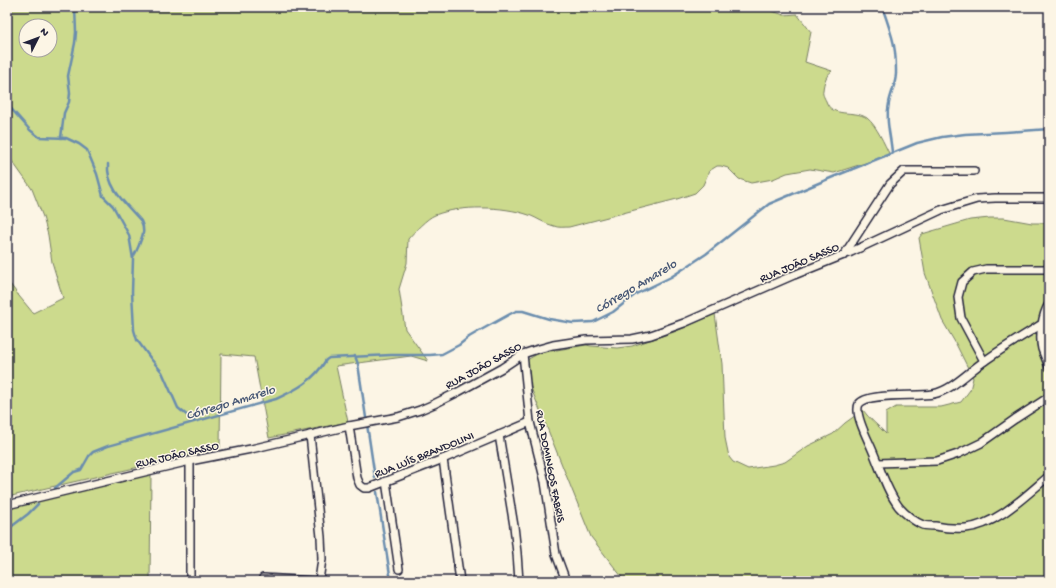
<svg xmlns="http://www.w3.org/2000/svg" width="1056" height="588" viewBox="0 0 1056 588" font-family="'Gochi Hand',sans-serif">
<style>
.green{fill:#ccda8d;stroke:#777e64;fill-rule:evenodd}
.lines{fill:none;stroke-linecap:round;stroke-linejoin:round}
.stream{stroke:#6b8dae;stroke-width:2.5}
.street-casing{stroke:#22223b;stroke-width:10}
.street{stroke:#fcf5e5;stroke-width:7}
.labels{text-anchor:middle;stroke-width:3;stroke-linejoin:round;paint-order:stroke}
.street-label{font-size:12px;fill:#22223b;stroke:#fcf5e5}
.water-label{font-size:13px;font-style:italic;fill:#475775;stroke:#fcf5e5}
</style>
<rect width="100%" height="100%" fill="#fcf5e5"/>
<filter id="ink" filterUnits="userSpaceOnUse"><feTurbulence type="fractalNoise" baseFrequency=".025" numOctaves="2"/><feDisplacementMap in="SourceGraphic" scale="8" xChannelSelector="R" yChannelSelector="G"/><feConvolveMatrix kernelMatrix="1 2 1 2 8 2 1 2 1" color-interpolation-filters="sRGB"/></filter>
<g filter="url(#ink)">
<g class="green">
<path d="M7,7H760L784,15L797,14L811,32L805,62L832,71C826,75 824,82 823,90C822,94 824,97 826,101C832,119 854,109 867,118C877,126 884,144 890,155L834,173L810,169L787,173L773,179L751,183L739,179L728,168L721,166H717L709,171L703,185L695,193L677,199L569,227C564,227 558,228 554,226C545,224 537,218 529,215C503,206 461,205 435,215C427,218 414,232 408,239L407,263L399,289L405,329L428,361L411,356L336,366L348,422L269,438L254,357L221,354L220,448L139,467L7,497V280L19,296L33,313L63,298L52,262L48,235L43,217L32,189L7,154ZM26,26H50V50H26Z"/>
<path d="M990,218H1004L1032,223H1049V581H625L591,537L527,378V360L539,353L586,345L591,346L617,348L632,346L674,332L715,314L722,364L725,438L729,457L733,462L748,469L774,465L785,462L808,446L833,434L845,423L863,410C869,419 879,426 886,434V413L896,407H941L961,402L970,390L973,378L956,344L942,320L925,273L919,238L922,234L970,220Z"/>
<polygon points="151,474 150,581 7,581 7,508"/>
</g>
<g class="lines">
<g class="stream">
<path d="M882,7C886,17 889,27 892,37C895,47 896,60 896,70C897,82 891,92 889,103C885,120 891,137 892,153"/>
<polyline points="7,104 30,130 39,137 66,138 79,144 87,150 97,174 103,196 113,206 129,235 133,259 132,292 134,330 137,340 151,359 162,372 178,408 194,421"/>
<polyline points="61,138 64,113 69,102 70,93 68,76 75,43 76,32 75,7"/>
<path d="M108,164C106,188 127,205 141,221C146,231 142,236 139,245C137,250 136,253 133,257"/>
<polyline points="355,356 358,364 375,478"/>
<path d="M55,488L74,472L81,470L89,456L93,452L108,446L276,399C298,389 314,380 326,360L329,358L391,355H430L442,354L459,345L469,337L481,330L510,314L516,311H523L549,319L573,323L593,322L613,312L636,294L671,277L706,254L769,204L833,177L917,143L942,137L965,134L1006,132L1049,129"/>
<polyline points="377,492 391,581"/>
<polyline points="7,530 28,514 38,504"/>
</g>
<defs>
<g id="street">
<polyline points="844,255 890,184 904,171 974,171"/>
<path d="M1049,304C1042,315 1039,336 1042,349C1044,355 1047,361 1049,367"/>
<path d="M1042,324C1023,336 1004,347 986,360C969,371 953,390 933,394C918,397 867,392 859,404C854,413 867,438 871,447C880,467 886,490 899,507C905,514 915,522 923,525C927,526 932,526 935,526C945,528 955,529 966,528C997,525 1026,495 1049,476"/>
<polyline points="523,354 530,422 545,482 556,554 566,581"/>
<polyline points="984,361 961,318 958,297 962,282 973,272 986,269 1049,269"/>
<polyline points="349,426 357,478 360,485 364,488 369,488 443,459 530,422"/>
<polyline points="310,435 321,537 322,559 319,581"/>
<polyline points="499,435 514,526 517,553 519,581"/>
<polyline points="443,459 460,581"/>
<polyline points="878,463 937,461 958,454 981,443 1015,419 1049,397"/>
<polyline points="386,481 399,569"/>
<polyline points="7,505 190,461 251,449 349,426 398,417 420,410 434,404 458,392 502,368 523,354 535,350 553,345 586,340 632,339 651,335 684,323 794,275 851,252 941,210 977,199 995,198 1049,198"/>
<polyline points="263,578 315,581"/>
<polyline points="190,581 190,461"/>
</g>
</defs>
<use href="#street" class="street-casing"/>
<use href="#street" class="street"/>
</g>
</g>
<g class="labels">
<g class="street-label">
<text transform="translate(799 262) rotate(-23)" y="4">RUA JOÃO SASSO</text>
<text transform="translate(483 365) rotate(-29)" y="4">RUA JOÃO SASSO</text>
<text transform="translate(177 454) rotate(-13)" y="4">RUA JOÃO SASSO</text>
<text transform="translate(424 454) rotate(-22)" y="4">RUA LUÍS BRANDOLINI</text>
<text transform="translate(551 466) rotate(79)" y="4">RUA DOMINGOS FABRIS</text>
</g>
<g class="water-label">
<text transform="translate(635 285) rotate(-31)" y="5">Córrego Amarelo</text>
<text transform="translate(230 401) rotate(-17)" y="5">Córrego Amarelo</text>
</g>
</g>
<rect width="1056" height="588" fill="none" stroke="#fcf5e5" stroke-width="24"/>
<rect x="12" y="12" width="1032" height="564" fill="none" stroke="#22223b" stroke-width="1.5" filter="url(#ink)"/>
<g transform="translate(38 38) rotate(48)"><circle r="19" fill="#fcf5e5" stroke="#a5a1a1"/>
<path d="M0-3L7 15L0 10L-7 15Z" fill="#22223b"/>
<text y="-6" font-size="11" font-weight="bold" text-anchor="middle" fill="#22223b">N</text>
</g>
</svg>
